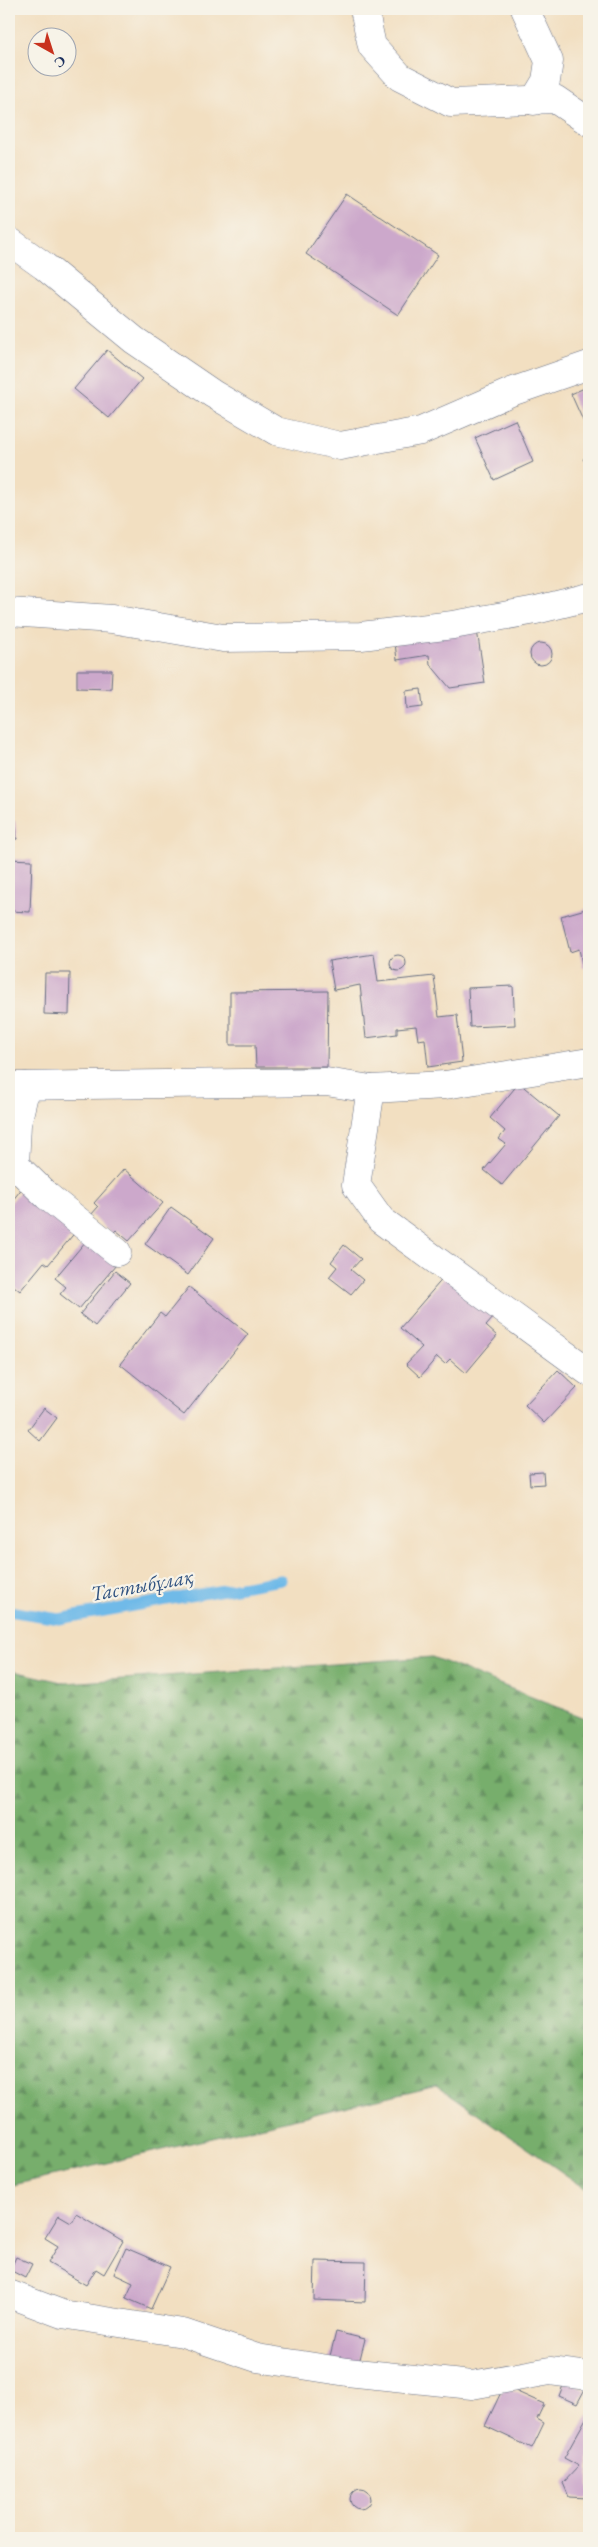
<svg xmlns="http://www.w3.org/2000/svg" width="598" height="2547" viewBox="0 0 598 2547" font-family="'EB Garamond',serif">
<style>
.forest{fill:url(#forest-firs);stroke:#496e65}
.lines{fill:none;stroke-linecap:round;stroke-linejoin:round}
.stream{stroke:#6fbae8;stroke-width:11}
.building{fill:#cca8cb}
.minor-casing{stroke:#666d81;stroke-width:29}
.minor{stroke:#fff;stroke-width:28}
.labels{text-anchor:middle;stroke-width:4.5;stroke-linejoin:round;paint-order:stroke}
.water-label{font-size:21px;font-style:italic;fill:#305280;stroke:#f7f3e8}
</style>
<defs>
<pattern id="forest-firs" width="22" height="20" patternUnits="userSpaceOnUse" patternTransform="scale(1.25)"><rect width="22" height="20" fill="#77ae6c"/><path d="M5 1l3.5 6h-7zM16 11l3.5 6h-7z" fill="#618e5c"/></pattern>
</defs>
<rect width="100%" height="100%" fill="#f7f3e8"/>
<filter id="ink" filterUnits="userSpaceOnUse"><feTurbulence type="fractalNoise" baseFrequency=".02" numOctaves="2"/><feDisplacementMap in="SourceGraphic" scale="10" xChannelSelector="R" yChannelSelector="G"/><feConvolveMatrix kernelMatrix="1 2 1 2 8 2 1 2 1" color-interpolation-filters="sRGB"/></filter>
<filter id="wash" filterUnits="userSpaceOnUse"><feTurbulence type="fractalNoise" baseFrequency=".0096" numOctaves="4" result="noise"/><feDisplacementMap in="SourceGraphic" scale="20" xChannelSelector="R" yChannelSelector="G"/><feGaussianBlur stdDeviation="1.12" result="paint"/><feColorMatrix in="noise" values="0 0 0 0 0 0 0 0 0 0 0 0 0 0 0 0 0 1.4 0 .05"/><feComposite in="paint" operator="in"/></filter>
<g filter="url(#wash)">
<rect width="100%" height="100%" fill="#f2dfc1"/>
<polygon class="forest" points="432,1657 589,1720 589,2191 437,2085 9,2186 9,1670 66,1683"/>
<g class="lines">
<polyline class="stream" points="9,1611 59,1619 281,1580"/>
</g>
<g id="blocks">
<g class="building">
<polygon points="347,194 438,255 398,315 306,254"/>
<polygon points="107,350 142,379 109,418 74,389"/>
<polygon points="589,386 589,434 571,394"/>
<polygon points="515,420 533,462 494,480 475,438"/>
<polygon points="589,455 589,468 583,459"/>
<polygon points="477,630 485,683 450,688 430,664 429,655 397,660 395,643"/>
<circle cx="541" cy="654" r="11"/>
<polygon points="77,670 112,670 111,689 77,688"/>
<polygon points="421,689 423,707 407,709 406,691"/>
<polygon points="9,821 15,821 17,839 9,840"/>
<polygon points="9,859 32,860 30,912 9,911"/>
<polygon points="589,908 589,966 583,968 579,949 570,952 561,916"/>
<polygon points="374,954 378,982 434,976 439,1017 457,1015 462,1062 428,1067 425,1039 418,1040 416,1026 397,1028 397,1034 366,1038 360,985 334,990 329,961"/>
<circle cx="398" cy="963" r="8"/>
<polygon points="45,973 70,973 69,1015 44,1014"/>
<polygon points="513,986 515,1025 470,1027 468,988"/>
<polygon points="328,991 327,1067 256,1067 255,1045 230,1045 230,992"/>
<polygon points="519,1083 559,1116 502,1185 484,1170 506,1144 499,1139 505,1131 490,1118"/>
<polygon points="124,1169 163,1203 129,1241 116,1230 112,1234 91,1215 98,1207 94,1203"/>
<polygon points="23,1187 77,1230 48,1265 44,1262 20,1291 9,1282 9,1205"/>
<polygon points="171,1207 214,1238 188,1275 145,1244"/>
<polygon points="86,1241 116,1265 79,1309 60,1294 66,1287 55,1278"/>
<polygon points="344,1245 361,1259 351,1270 363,1280 351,1294 329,1277 337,1267 331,1262"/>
<polygon points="115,1271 130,1283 95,1326 80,1314"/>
<polygon points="445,1276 494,1317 486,1326 497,1336 466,1373 450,1359 445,1364 437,1357 420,1377 406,1364 422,1347 400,1328"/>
<polygon points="189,1287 248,1334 184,1415 120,1364 160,1313 165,1317"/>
<polygon points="558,1370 577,1388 544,1423 525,1405"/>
<polygon points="44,1408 57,1418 40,1441 28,1430"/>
<polygon points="543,1472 544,1484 530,1485 529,1473"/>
<polygon points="76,2213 123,2241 104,2274 96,2269 86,2285 48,2263 58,2246 45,2238 59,2215 71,2222"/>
<polygon points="126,2248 170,2267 151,2309 126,2298 133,2283 114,2274"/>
<polygon points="16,2257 32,2264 25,2278 10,2270"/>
<polygon points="315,2261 366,2262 365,2302 314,2300"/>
<polygon points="336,2332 365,2339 358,2367 329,2360"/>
<polygon points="565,2380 585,2389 577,2404 559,2396"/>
<polygon points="504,2386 544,2404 537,2419 544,2423 532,2448 485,2426"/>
<polygon points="589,2413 589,2496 586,2498 569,2497 563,2483 579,2466 564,2458"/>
<circle cx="360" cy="2499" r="10"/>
</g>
</g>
</g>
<g filter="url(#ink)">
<use href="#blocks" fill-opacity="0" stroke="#666d81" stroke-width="1"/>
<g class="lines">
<defs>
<g id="minor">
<polyline points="364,9 372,46 400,77 451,103 555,99 589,122"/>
<polyline points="525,9 549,61 546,81 534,101"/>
<polyline points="9,241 44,266 134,340 213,394 276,431 340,446 421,431 511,392 589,365"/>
<polyline points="9,612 112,619 223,638 361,636 453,625 536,610 589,597"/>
<polyline points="9,1086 326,1082 371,1089 445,1085 589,1062"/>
<polyline points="26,1086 17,1124 15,1165 47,1196 117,1252"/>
<polyline points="371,1089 356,1185 381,1220 589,1372"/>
<polyline points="9,2294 62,2314 183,2333 257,2358 347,2372 472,2385 550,2371 589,2376"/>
</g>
</defs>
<use href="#minor" class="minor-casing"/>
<use href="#minor" class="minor"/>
</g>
</g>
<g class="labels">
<g class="water-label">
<text transform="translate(142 1585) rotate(-10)" y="7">Тастыбұлақ</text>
</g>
</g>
<rect width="598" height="2547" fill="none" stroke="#f7f3e8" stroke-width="30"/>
<g transform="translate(52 52) rotate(141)"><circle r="24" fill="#f7f3e8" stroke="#9fa5b1"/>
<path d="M0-4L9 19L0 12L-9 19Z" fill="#c8321e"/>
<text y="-8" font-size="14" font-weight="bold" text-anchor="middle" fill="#1b2f5e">С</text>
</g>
</svg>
